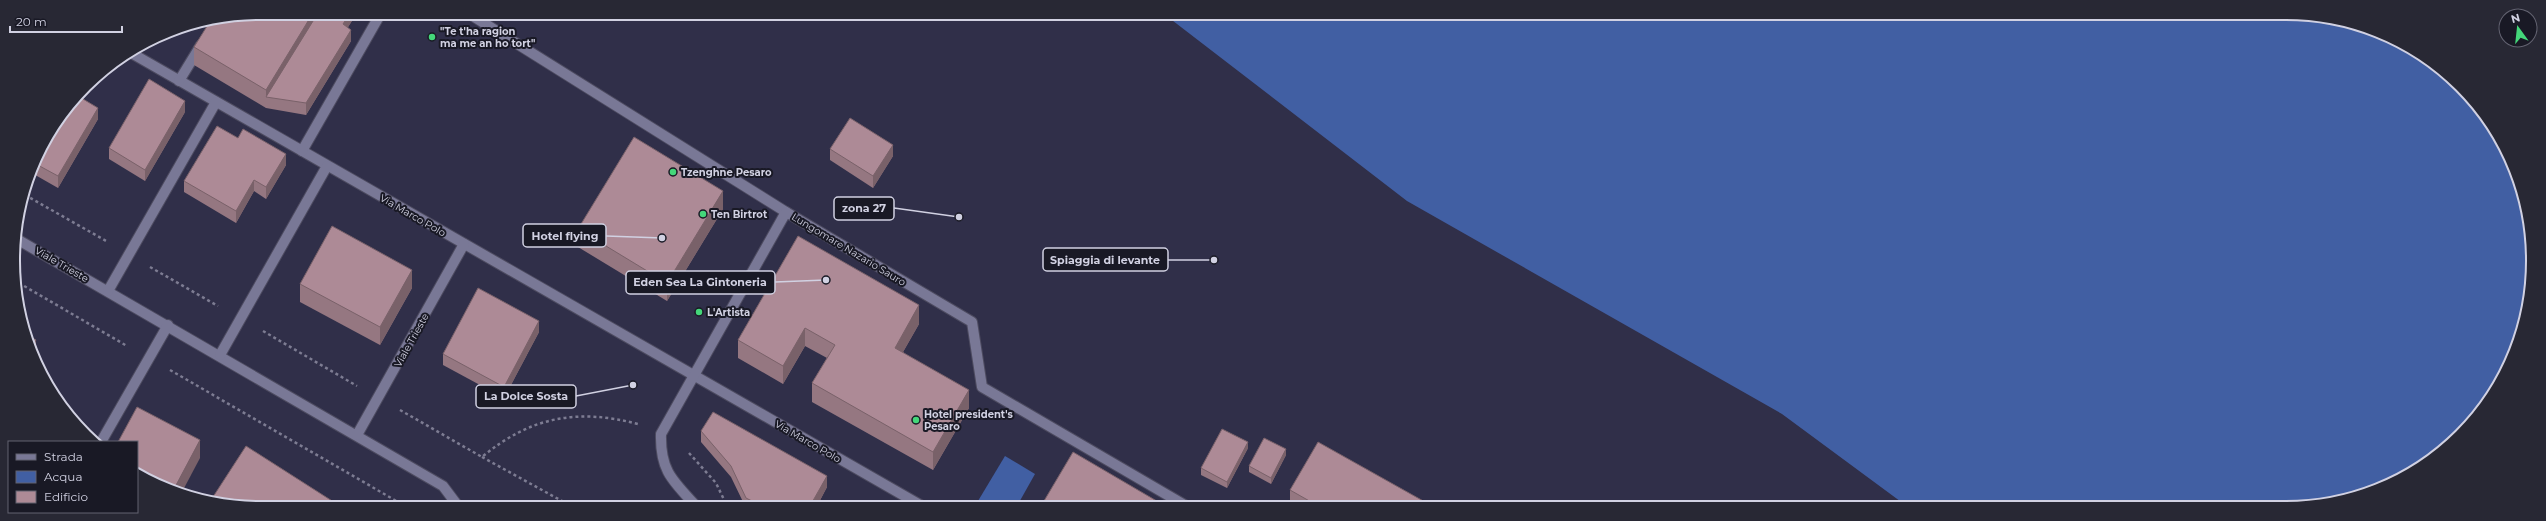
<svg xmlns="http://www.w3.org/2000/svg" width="2546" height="521" viewBox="0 0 2546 521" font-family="Montserrat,sans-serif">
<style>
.water{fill:#415fa3}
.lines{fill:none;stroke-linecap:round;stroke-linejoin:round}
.minor-casing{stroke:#4d4b60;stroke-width:12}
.path{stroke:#7d7c92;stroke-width:2.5;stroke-dasharray:3 3;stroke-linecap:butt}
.minor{stroke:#797896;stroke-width:10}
.wall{fill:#957781}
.shaded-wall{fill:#796169}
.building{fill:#ad8a96;stroke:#796169}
.poi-dot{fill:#44d77a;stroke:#191925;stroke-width:1.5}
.labels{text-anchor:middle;stroke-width:4;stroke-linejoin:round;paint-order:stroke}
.poi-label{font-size:10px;font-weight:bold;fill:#d1d1e2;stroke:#191925;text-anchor:start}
.street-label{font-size:10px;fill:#d1d1e2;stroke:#191925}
.rim{fill:none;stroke:#d1d1e2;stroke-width:2}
.leader{fill:none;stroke:#d1d1e2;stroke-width:1.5}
.callout-dot{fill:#d1d1e2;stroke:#191925;stroke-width:1.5}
.callout{fill:#191925;stroke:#d1d1e2;stroke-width:1.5}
.callout-label{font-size:11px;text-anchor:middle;font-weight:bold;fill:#d1d1e2}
</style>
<rect width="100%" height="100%" fill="#302f49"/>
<g class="water">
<polygon points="1164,14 2318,15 2409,46 2482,110 2525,196 2531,293 2508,370 2460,436 2395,483 2302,507 1908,507 1782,414 1407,201"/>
<polygon points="1005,456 1035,474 1017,506 975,506"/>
</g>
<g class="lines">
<defs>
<g id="minor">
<polyline points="468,13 786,212 972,322 982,387 1188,507"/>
<polyline points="133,54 922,506"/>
<polyline points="179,81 201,45"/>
<polyline points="302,151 381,13"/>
<polyline points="15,238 443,486 458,506"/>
<polyline points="108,291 216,102"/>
<polyline points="220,355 327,166"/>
<polyline points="357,435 464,244"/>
<polyline points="101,442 168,325"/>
<path d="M696,506C673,481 660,471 661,434L786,212"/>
</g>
</defs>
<use href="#minor" class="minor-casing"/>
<g class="path">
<polyline points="25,195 108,242"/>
<polyline points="150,267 218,306"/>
<polyline points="19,283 127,346"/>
<polyline points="263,331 357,386"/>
<polyline points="170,370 405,506"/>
<path d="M400,410L482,457C530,417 577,408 638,424"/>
<polyline points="689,453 716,483 727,506"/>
<polyline points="482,457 571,506"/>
</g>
<use href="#minor" class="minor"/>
</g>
<g class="wall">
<polygon points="357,13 348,27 351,41 306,115 266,108 194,65 194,47"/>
<polygon points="551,13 559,13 557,17"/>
<polygon points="78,96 98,119 58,188 30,172 32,166"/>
<polygon points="185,112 145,181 109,159 109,148"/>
<polygon points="238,138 286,165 266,199 254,191 236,223 184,192 184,181"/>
<polygon points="830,149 893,156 873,188 830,160"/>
<polygon points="723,209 667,301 578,247 578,229"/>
<polygon points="798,236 919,324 903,352 969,408 933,470 812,402 812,383 827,358 805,346 783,384 738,358 738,340"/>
<polygon points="300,284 412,288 380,345 300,302"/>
<polygon points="539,332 504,398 443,365 443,354"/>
<polygon points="701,431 827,487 817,506 745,506 731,477 701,442"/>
<polygon points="1248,448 1227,488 1201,475 1201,468"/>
<polygon points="1286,455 1271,484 1249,472 1249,466"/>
<polygon points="1290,490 1434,507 1294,507 1290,505"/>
</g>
<g class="shaded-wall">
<polygon points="313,13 322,13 266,97 266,90"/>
<polygon points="350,13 357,13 343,35 343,24"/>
<polygon points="351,30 351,41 306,115 306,103"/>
<polygon points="185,101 185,112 145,181 145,170"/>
<polygon points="98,108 98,119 58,188 58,176"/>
<polygon points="893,145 893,156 873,188 873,176"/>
<polygon points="286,154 286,165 266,199 266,187"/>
<polygon points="254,180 254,191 236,223 236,211"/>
<polygon points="723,191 723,209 667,301 667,283"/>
<polygon points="412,270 412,288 380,345 380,327"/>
<polygon points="919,305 919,324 895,366 895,348"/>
<polygon points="539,321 539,332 504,398 504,387"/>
<polygon points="805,328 805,346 783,384 783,366"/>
<polygon points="36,340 36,351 34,354 31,348"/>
<polygon points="969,390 969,408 933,470 933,452"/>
<polygon points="200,440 200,458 182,492 174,489"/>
<polygon points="1248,442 1248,448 1227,488 1227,482"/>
<polygon points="1286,449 1286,455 1271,484 1271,478"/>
<polygon points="827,476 827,487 817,506 810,506"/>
</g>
<g class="building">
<polygon points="260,13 313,13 266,90 194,47 209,23"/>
<polygon points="318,13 350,13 343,24 351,30 306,103 266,97"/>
<polygon points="149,79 185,101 145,170 109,148"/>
<polygon points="78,96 98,108 58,176 34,163"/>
<polygon points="850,118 893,145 873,176 830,149"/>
<polygon points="217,126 238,138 243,129 286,154 266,187 254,180 236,211 184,181"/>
<polygon points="634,137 723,191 667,283 578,229"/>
<polygon points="332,226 412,270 380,327 300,284"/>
<polygon points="798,236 919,305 895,348 969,390 933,452 812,383 835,345 805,328 783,366 738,340"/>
<polygon points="478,288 539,321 504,387 443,354"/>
<polygon points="25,334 36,340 31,348 26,340"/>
<polygon points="137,407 200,440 174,489 151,482 137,472 137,442 118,442"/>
<polygon points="713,412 827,476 810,506 762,506 746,498 731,466 701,431"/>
<polygon points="1222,429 1248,442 1227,482 1201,468"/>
<polygon points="1264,438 1286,449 1271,478 1249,466"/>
<polygon points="1318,442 1434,507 1320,507 1290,490"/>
<polygon points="246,446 340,506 228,506 211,500"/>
<polygon points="1073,452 1167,507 1041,506"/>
</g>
<g class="poi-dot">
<circle cx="432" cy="37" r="4"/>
<circle cx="673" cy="172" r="4"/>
<circle cx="703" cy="214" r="4"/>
<circle cx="699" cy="312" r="4"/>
<circle cx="916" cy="420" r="4"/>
</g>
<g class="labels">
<g class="poi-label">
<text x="440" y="35">"Te t'ha ragion<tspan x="440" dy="12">ma me an ho tort"</tspan></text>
<text x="681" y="176">Tzenghne Pesaro</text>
<text x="711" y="218">Ten Birtrot</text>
<text x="707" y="316">L'Artista</text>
<text x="924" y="418">Hotel president's<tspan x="924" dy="12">Pesaro</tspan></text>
</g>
<g class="street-label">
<text transform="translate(413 215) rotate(30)" y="4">Via Marco Polo</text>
<text transform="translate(849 249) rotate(31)" y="4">Lungomare Nazario Sauro</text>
<text transform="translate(62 264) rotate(30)" y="4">Viale Trieste</text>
<text transform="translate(411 340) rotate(-61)" y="4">Viale Trieste</text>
<text transform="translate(808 441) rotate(30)" y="4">Via Marco Polo</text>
</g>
</g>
<path d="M0 0H2546V521H0ZM260 20H2286A240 240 0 0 1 2526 260V261A240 240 0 0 1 2286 501H260A240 240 0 0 1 20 261V260A240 240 0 0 1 260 20Z" fill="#282834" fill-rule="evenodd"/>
<path class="rim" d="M260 20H2286A240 240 0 0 1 2526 260V261A240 240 0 0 1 2286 501H260A240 240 0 0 1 20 261V260A240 240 0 0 1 260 20Z"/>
<path class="leader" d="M959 217L894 208M662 238L606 236M1214 260L1168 260M826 280L775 282M633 385L576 396"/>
<g class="callout-dot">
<circle cx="959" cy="217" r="4"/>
<circle cx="662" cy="238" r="4"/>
<circle cx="1214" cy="260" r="4"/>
<circle cx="826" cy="280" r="4"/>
<circle cx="633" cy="385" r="4"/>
</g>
<g class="callout">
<rect x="834" y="197" width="60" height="23" rx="4"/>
<rect x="523" y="224" width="83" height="23" rx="4"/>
<rect x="1043" y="248" width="125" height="23" rx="4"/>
<rect x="626" y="271" width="149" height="23" rx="4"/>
<rect x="476" y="385" width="100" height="23" rx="4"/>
</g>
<g class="callout-label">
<text x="864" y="212">zona 27</text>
<text x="565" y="240">Hotel flying</text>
<text x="1105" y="264">Spiaggia di levante</text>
<text x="700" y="286">Eden Sea La Gintoneria</text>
<text x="526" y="400">La Dolce Sosta</text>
</g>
<rect x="8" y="441" width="130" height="72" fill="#191925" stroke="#636371"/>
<rect x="16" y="454" width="20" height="6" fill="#797896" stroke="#636371"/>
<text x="44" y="461" font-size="12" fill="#d1d1e2">Strada</text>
<rect x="16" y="471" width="20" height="12" fill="#415fa3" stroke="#636371"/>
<text x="44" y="481" font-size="12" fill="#d1d1e2">Acqua</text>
<rect x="16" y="491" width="20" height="12" fill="#ad8a96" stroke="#636371"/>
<text x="44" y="501" font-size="12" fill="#d1d1e2">Edificio</text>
<g transform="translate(2518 28) rotate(345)"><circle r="19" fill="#191925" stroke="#636371"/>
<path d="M0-3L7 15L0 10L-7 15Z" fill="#44d77a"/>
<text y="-6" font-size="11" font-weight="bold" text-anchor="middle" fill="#d1d1e2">N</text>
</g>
<path d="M10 26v6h112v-6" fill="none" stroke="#d1d1e2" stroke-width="2"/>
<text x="16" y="26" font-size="12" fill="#d1d1e2" stroke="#191925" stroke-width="3" paint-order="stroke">20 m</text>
</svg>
